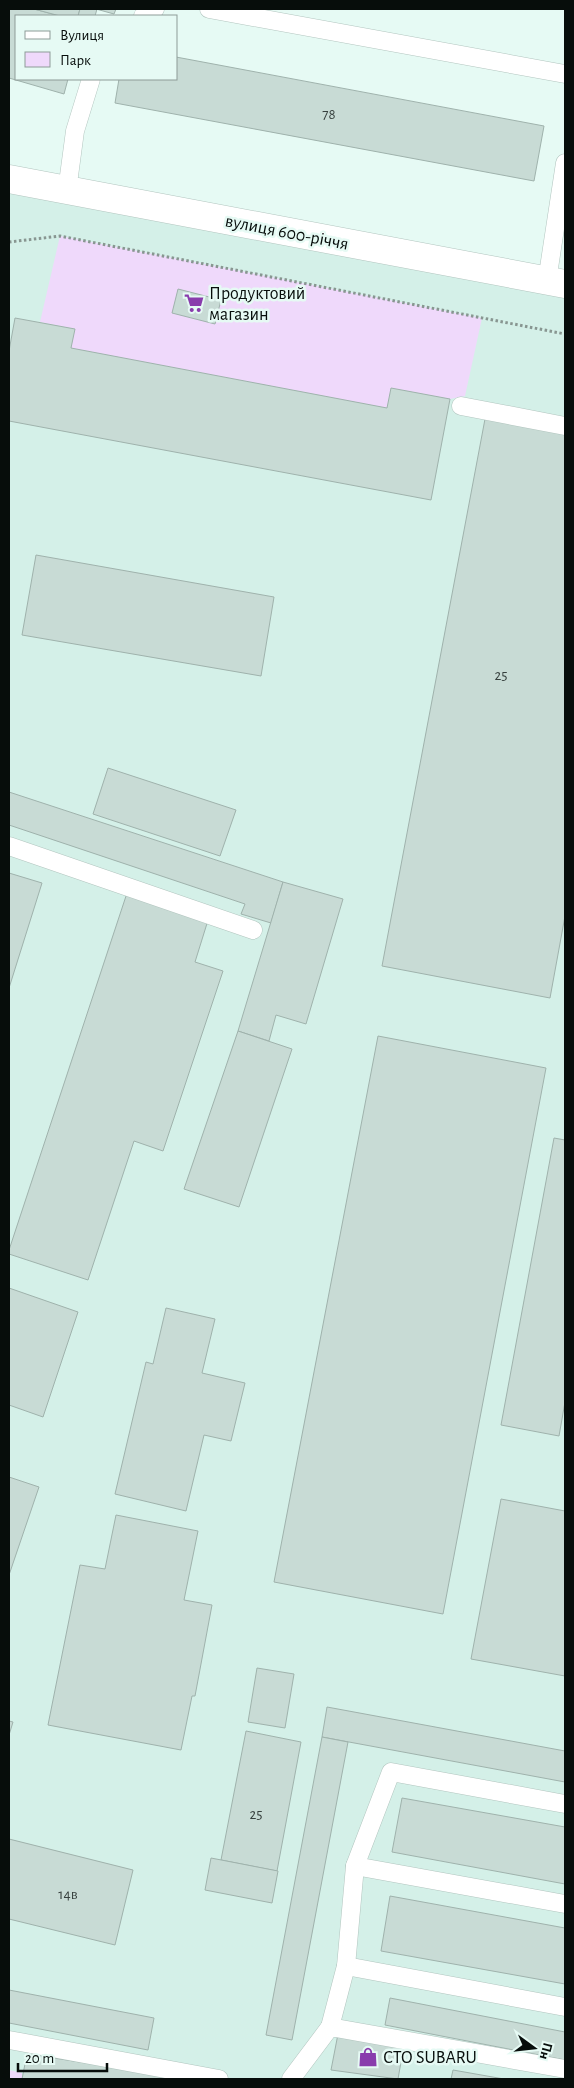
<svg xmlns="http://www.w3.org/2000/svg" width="574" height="2088" viewBox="0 0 574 2088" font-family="'Alegreya Sans',sans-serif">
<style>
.built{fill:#d4f0e8}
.green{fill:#efd9fb}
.building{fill:#c8dbd5;stroke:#9fb2ac}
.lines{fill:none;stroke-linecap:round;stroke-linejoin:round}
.lane-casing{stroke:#b2c5bf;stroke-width:19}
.secondary-casing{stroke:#b2c5bf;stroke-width:29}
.path{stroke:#889691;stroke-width:3;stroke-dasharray:2.5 2.5;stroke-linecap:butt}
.lane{stroke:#fff;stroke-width:18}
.secondary{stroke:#fff;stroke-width:28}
.labels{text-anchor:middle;stroke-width:5;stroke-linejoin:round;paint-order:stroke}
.number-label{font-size:15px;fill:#37403e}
.street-label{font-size:18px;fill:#070d0b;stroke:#e6faf4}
.poi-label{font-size:18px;fill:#070d0b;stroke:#e6faf4;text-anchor:start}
</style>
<rect width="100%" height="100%" fill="#e6faf4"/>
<polygon class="built" points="9,175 565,284 565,2079 22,2079 22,2073 9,2070"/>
<g class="green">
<polygon points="60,236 482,318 465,396 450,399 391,388 387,408 71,348 75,329 40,322"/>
<polygon points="9,2070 22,2073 22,2079 9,2079"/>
</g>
<g class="building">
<polygon points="9,9 34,9 60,16 16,16 16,79 68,79 64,94 9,78"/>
<polygon points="34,9 80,9 78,16 60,16"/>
<polygon points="80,9 97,9 95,16 78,16"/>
<polygon points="96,9 116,9 114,14"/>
<polygon points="176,57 544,126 534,181 115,103 119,79 176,79"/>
<polygon points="178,289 221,300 215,324 172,313"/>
<polygon points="15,318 75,329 71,348 387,408 391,388 450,399 431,500 9,421 9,351"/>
<polygon points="485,419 565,434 565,916 550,998 382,966"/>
<polygon points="36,555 274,597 261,676 22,635"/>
<polygon points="108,768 236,810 220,856 93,814"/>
<polygon points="9,792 283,882 271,923 241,914 245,904 9,825"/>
<polygon points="9,873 42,883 9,988"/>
<polygon points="283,882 343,899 306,1024 276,1015 269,1041 238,1031"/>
<polygon points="128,890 209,917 195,962 223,971 163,1151 134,1141 88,1280 9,1254 9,1250"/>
<polygon points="238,1031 292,1049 239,1207 184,1189"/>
<polygon points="378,1036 546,1068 443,1614 274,1582"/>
<polygon points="554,1138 565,1140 565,1402 559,1436 501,1425"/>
<polygon points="9,1288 78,1312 43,1417 9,1405"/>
<polygon points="166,1308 215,1319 202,1373 245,1383 231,1441 204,1435 186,1511 115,1494 146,1362 153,1364"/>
<polygon points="9,1477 39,1487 9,1575"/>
<polygon points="501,1499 565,1511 565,1676 471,1659"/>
<polygon points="116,1515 198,1531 184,1600 212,1605 195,1696 192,1696 181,1750 48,1725 80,1565 105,1569"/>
<polygon points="257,1668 294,1674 285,1728 248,1722"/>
<polygon points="327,1707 565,1751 565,1782 322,1737"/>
<polygon points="9,1721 13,1722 9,1735"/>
<polygon points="246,1731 301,1742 277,1871 221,1860"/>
<polygon points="322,1737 348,1742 292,2040 266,2035"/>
<polygon points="402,1798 565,1827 565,1884 392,1852"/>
<polygon points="9,1839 133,1870 115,1945 9,1919"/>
<polygon points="211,1858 278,1871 272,1903 205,1890"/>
<polygon points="390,1896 565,1928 565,1984 381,1951"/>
<polygon points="9,1990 154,2018 148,2050 9,2023"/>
<polygon points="390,1998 565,2032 565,2060 385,2025"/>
<polygon points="338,2034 404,2045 398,2079 331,2070"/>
<polygon points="27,2054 193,2079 22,2079"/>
<polygon points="453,2070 504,2079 451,2079"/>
</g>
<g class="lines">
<defs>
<g id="lane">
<polyline points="209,9 565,74"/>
<polyline points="143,16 155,9"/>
<polyline points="67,191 75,131 91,79"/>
<polyline points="547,281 565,163"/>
<polyline points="461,406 565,426"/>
<polyline points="9,846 253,930"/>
<polyline points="355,1866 565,1904"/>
<polyline points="346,1966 565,2007"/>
<polyline points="330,2027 346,1966 355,1866 391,1772 565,1804"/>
<polyline points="9,2040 219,2079"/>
<polyline points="291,2079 330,2027 565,2069"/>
</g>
<polyline id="secondary" points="9,179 565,284"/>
</defs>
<use href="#lane" class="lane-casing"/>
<use href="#secondary" class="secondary-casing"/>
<polyline class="path" points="9,242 60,236 565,334"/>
<use href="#lane" class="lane"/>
<use href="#secondary" class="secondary"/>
</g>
<defs>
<symbol id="supermarket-bare" viewBox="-9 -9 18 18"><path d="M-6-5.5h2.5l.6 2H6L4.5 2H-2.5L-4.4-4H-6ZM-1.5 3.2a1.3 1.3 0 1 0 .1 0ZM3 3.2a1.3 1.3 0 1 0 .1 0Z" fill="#893cac" stroke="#e6faf4" stroke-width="2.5" paint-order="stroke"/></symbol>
<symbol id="shop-bare" viewBox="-9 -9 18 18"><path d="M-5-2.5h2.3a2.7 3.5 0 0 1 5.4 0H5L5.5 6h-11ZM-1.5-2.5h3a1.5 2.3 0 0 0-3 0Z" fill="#893cac" stroke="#e6faf4" stroke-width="2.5" paint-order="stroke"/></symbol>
</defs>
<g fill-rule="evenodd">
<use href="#supermarket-bare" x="180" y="289" width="28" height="28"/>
<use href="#shop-bare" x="354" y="2043" width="28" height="28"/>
</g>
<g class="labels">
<g class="number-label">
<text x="329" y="119">78</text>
<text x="501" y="680">25</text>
<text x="256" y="1819">25</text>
<text x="68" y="1899">14в</text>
</g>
<g class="street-label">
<text transform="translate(287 232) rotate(11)" y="6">вулиця 600-річчя</text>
</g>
<g class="poi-label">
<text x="209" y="299">Продуктовий<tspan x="209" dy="21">магазин</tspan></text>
<text x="383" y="2063">СТО SUBARU</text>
</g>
</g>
<rect width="574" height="2088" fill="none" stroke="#070d0b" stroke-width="20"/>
<rect x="15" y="15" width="162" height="65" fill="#e6faf4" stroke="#8d9b97"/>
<rect x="25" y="31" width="25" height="8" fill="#ffffff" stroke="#8d9b97"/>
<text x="60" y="40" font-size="15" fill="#070d0b">Вулиця</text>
<rect x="25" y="52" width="25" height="15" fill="#efd9fb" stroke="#8d9b97"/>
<text x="60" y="65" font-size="15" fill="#070d0b">Парк</text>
<g transform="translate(534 2048) rotate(105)" stroke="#e6faf4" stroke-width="4" paint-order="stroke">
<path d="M0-4L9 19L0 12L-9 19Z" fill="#070d0b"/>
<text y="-8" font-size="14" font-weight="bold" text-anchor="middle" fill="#070d0b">Пн</text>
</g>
<path d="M18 2063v8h89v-8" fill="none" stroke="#070d0b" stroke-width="2.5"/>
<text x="25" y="2063" font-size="15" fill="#070d0b" stroke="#e6faf4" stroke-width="4" paint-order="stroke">20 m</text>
</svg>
